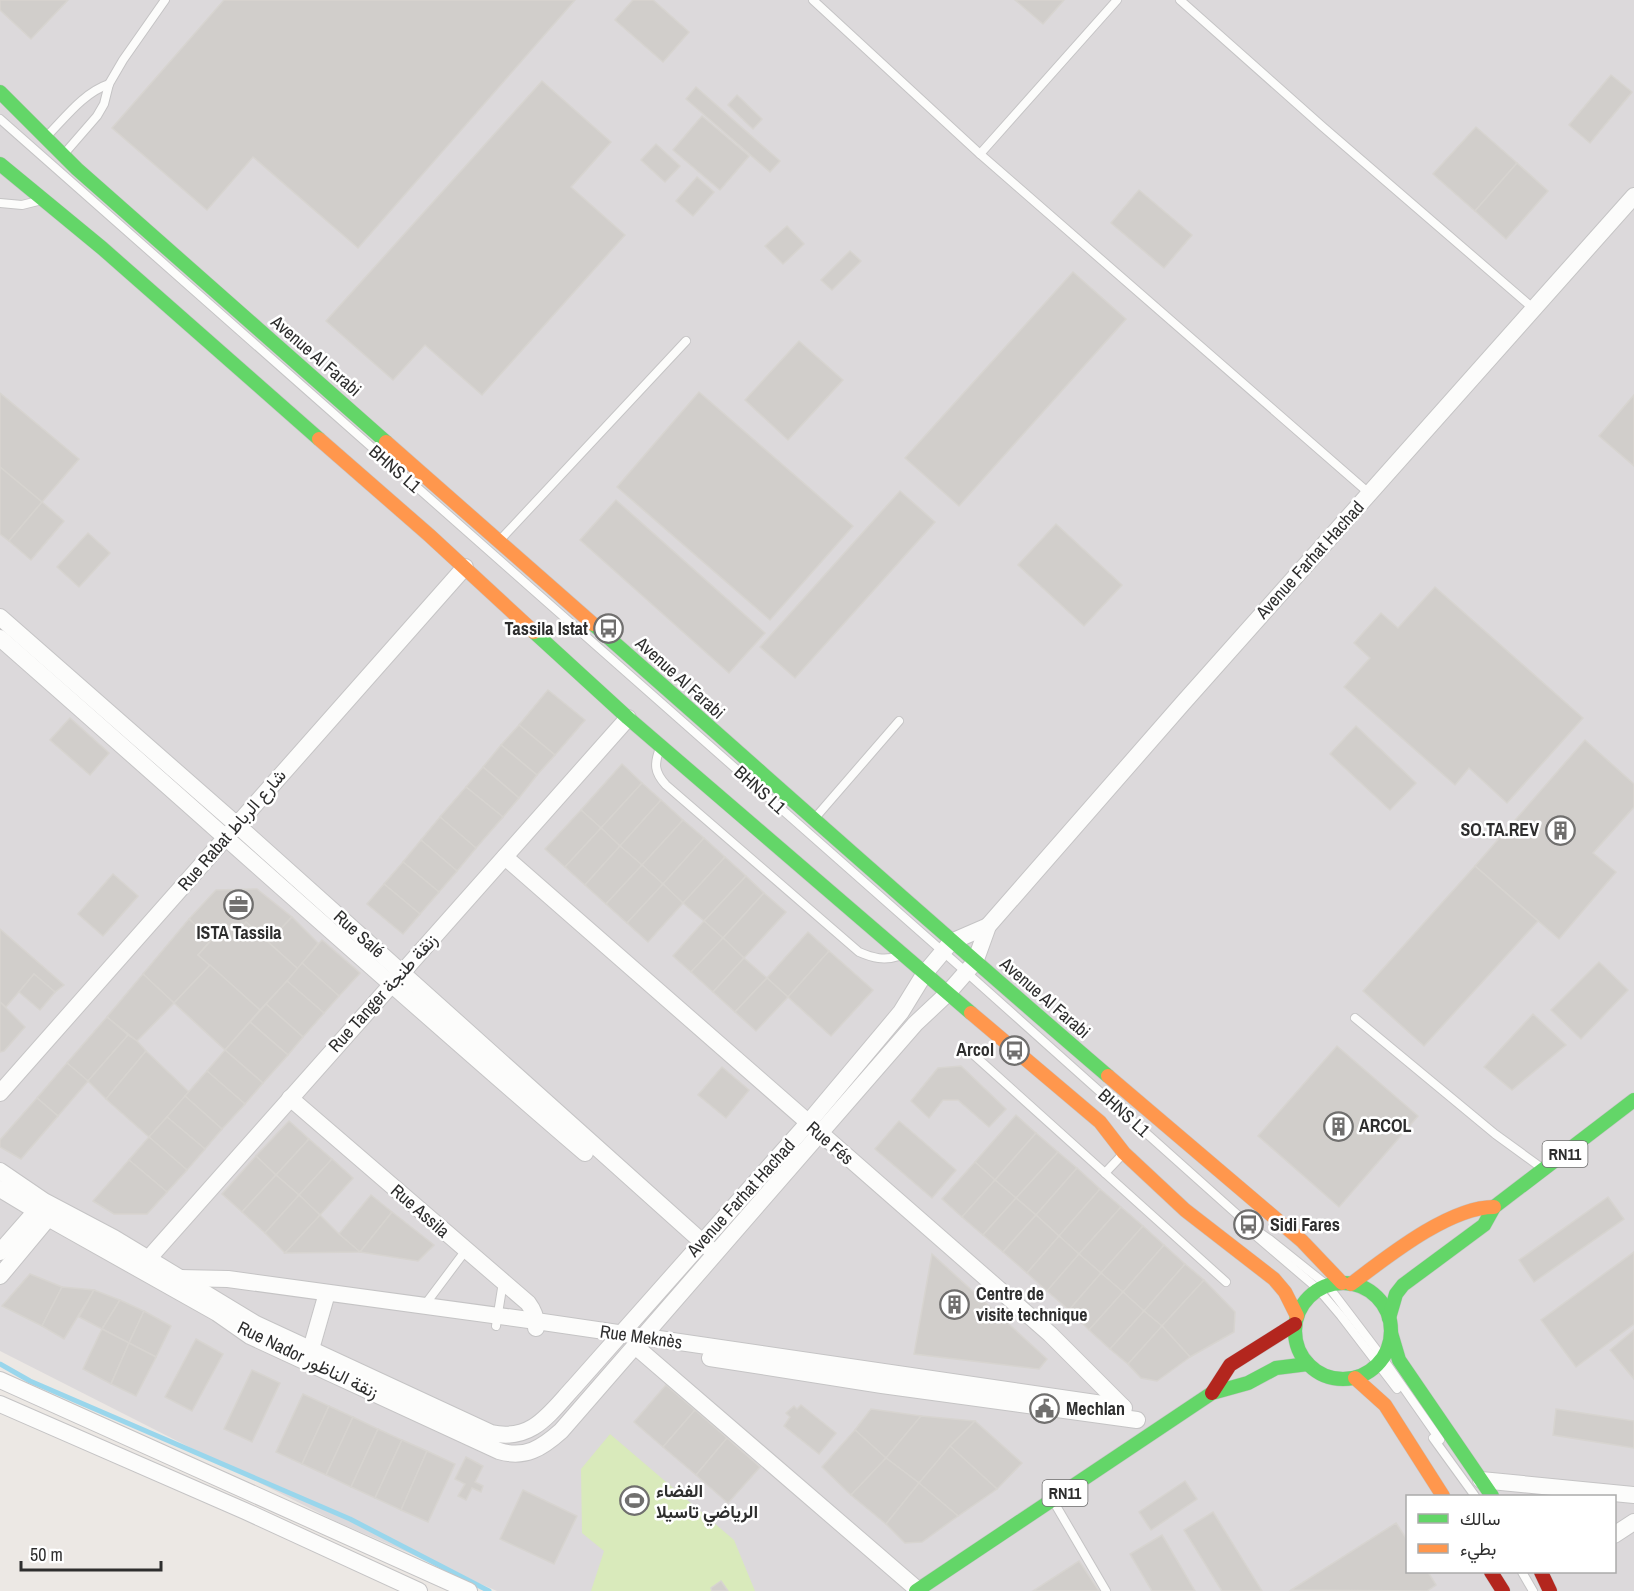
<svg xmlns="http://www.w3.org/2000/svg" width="1634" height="1591" viewBox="0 0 1634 1591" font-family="'Archivo Narrow',Vazirmatn,sans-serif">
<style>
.industrial{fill:#dcd9db;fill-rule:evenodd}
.pitch{fill:#d9eabb}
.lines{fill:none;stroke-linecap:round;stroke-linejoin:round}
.stream{stroke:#99d6ec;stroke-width:5}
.building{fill:#d1cecb;stroke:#d7d4d0;stroke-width:1.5}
.lane-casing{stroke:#c5c4c5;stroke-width:10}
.street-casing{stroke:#c5c4c5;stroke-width:18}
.fast-casing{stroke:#c5c4c5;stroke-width:15}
.slow-casing{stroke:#c5c4c5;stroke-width:15}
.jam-casing{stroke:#c5c4c5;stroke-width:15}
.lane{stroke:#fcfcfb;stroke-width:8}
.street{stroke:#fcfcfb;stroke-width:16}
.fast{stroke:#63d668;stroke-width:14}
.slow{stroke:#ff974d;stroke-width:14}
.jam{stroke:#b3261e;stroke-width:14}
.labels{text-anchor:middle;stroke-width:5;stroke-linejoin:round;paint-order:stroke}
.shield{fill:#fff;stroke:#6d6d6d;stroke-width:1.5}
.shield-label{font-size:16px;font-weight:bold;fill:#2e2e2e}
.street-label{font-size:18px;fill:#2e2e2e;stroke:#fff}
.poi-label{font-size:18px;font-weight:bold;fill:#2e2e2e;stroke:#fff;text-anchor:start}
</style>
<rect width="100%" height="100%" fill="#ece8e4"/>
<path class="industrial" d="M0,0H1634V1591H497L335,1521L0,1351ZM1408,1496H1614V1572H1408Z"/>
<polygon class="pitch" points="610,1434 734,1540 755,1591 591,1591 604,1551 582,1533 581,1469"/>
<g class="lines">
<polyline class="stream" points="0,1364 30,1381 350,1519 489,1591"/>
</g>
<g class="building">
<polygon points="0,0 68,0 31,39 0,10"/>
<polygon points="224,0 575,0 358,248 253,157 207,210 112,128"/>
<polygon points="633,0 653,0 689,32 663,62 615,20"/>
<polygon points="1015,0 1064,0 1043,24"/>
<polygon points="1611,75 1632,92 1590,143 1569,125"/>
<polygon points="542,81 611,142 571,187 625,235 482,395 425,345 393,380 326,321"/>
<polygon points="696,87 780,161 770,172 686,99"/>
<polygon points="737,95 762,119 753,129 728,105"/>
<polygon points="702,116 749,156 720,190 673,150"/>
<polygon points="1476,127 1517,163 1475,211 1433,174"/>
<polygon points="656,144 680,166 665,182 641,160"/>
<polygon points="1517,163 1548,191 1506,239 1475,211"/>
<polygon points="697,177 714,192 693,216 676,201"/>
<polygon points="1139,190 1192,235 1164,268 1111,223"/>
<polygon points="787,226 804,244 783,264 765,246"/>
<polygon points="850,251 861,261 832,290 821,280"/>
<polygon points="1073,272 1126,319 959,506 905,458"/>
<polygon points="799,341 843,380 788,440 745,400"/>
<polygon points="699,392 853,526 770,620 617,487"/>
<polygon points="0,393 79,459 42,502 0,467"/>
<polygon points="1634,395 1634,466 1599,436"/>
<polygon points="0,467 42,502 9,541 0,534"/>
<polygon points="900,491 935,522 795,678 760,647"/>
<polygon points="616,500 765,633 729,673 580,540"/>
<polygon points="42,502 64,521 31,560 9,541"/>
<polygon points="1056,524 1122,585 1084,626 1018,565"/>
<polygon points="88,533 110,553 79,587 57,567"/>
<polygon points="1435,587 1583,718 1507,803 1469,768 1455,785 1344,687 1370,658 1354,643 1381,613 1398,628"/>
<polygon points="548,690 585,720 555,755 519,725"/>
<polygon points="70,718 109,753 90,775 50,740"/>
<polygon points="519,725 555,755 537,775 501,745"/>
<polygon points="1356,726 1416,783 1390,810 1330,754"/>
<polygon points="1585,740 1634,784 1634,807 1593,853 1616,872 1559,939 1475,866"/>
<polygon points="501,745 537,775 519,798 483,767"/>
<polygon points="622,764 642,783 601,828 581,810"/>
<polygon points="483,767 519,798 503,817 466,787"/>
<polygon points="642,783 661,800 620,846 601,828"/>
<polygon points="466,787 503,817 476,848 440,817"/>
<polygon points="661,800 683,820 642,865 620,846"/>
<polygon points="581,810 601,828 565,867 545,849"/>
<polygon points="440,817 476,848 457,871 421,840"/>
<polygon points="683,820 704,838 663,884 642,865"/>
<polygon points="601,828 620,846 585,885 565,867"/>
<polygon points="704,838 725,857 683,903 663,884"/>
<polygon points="421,840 457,871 439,892 403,862"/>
<polygon points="620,846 642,865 606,904 585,885"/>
<polygon points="725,857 746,876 704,921 683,903"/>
<polygon points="403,862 439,892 420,914 384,884"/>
<polygon points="642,865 663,884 627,923 606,904"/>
<polygon points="1475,866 1538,921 1424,1046 1363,991"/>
<polygon points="113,874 138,896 103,936 78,914"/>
<polygon points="746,876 764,893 723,938 704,921"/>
<polygon points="384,884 420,914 403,934 367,904"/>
<polygon points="663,884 683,903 648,942 627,923"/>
<polygon points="257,889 292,917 268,942 246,922 237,933 226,924 211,940 189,919 216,890"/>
<polygon points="764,893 786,912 744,958 723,938"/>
<polygon points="292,917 318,943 298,969 268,942"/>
<polygon points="189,919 211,940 198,955 210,965 174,1003 143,974"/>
<polygon points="704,921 723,938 691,972 673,956"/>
<polygon points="246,922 298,969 260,1010 198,955 226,924 237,933"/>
<polygon points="0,929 64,985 55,992 34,974 6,1007 0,1002"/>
<polygon points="808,932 829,951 788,997 767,978"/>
<polygon points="723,938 744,958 713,992 691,972"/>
<polygon points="322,940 360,973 339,996 302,963"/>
<polygon points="829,951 873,990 831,1036 788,997"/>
<polygon points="744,958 767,978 735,1012 713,992"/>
<polygon points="1599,962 1628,990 1581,1039 1551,1010"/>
<polygon points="302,963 339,996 324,1013 287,981"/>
<polygon points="210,965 260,1010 225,1050 174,1003"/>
<polygon points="34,974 55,992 40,1010 19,992"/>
<polygon points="143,974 174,1003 137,1041 107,1017"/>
<polygon points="767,978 788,997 756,1031 735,1012"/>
<polygon points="287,981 324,1013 303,1037 266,1004"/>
<polygon points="0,1002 25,1027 4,1051 0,1052"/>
<polygon points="266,1004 303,1037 288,1055 250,1022"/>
<polygon points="1533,1014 1566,1045 1512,1090 1484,1067"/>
<polygon points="107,1017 128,1035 88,1081 67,1063"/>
<polygon points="250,1022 288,1055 263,1083 225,1050"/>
<polygon points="128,1035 137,1041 146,1051 106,1099 88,1081"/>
<polygon points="1337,1046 1418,1116 1339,1207 1258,1136"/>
<polygon points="225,1050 263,1083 245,1104 207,1071"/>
<polygon points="146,1051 189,1092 149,1137 106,1099"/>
<polygon points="67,1063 88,1081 58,1116 37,1098"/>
<polygon points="961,1066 1006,1109 989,1127 958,1100 943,1100 929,1118 911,1101 938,1068"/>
<polygon points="722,1067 749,1090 726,1118 698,1095"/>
<polygon points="207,1071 245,1104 222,1129 185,1096"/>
<polygon points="185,1096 222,1129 205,1149 167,1117"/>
<polygon points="37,1098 58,1116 21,1159 0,1147 0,1140"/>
<polygon points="1016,1115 1036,1133 995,1180 975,1162"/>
<polygon points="167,1117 205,1149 187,1170 149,1137"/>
<polygon points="289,1121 309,1139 276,1175 256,1156"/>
<polygon points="899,1121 956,1170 932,1198 875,1149"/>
<polygon points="1036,1133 1058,1152 1016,1198 995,1180"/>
<polygon points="149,1137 187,1170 167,1192 129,1160"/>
<polygon points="309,1139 332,1159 299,1195 276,1175"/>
<polygon points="1058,1152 1077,1168 1036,1215 1016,1198"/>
<polygon points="256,1156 276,1175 242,1212 222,1194"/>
<polygon points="332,1159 353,1178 320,1215 299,1195"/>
<polygon points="129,1160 167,1192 147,1214 114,1214 93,1201"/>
<polygon points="975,1162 995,1180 962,1217 942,1199"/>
<polygon points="1077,1168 1100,1189 1059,1236 1036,1215"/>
<polygon points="276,1175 299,1195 265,1233 242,1212"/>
<polygon points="995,1180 1016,1198 983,1235 962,1217"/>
<polygon points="1100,1189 1121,1207 1079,1254 1059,1236"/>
<polygon points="299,1195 320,1215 285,1253 265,1233"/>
<polygon points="371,1195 392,1212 360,1252 339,1234"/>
<polygon points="1608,1197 1624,1219 1534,1282 1519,1260"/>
<polygon points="1016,1198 1036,1215 1003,1252 983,1235"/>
<polygon points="1121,1207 1143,1226 1101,1273 1079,1254"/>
<polygon points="392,1212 434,1245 418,1261 360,1252"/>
<polygon points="320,1215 339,1234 360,1252 285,1253"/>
<polygon points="1036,1215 1059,1236 1027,1273 1003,1252"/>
<polygon points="1143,1226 1164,1245 1123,1292 1101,1273"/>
<polygon points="1059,1236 1079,1254 1047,1291 1027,1273"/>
<polygon points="1164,1245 1185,1264 1144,1311 1123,1292"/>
<polygon points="1634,1252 1634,1324 1576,1367 1541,1320"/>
<polygon points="932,1254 1047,1359 1039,1369 914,1354"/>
<polygon points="1079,1254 1101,1273 1069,1310 1047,1291"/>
<polygon points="1185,1264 1204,1280 1162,1326 1144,1311"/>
<polygon points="1101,1273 1123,1292 1089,1330 1069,1310"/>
<polygon points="30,1274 62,1287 42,1326 2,1306"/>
<polygon points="1204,1280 1235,1312 1234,1332 1190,1357 1162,1326"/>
<polygon points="62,1287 94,1290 64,1339 42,1326"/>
<polygon points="94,1290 120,1300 102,1329 79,1317"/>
<polygon points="1123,1292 1144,1311 1110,1349 1089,1330"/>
<polygon points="120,1300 144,1311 129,1343 102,1329"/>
<polygon points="144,1311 171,1326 156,1357 129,1343"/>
<polygon points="1144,1311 1162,1326 1128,1364 1110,1349"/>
<polygon points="1162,1326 1190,1357 1157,1381 1141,1378 1128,1364"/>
<polygon points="102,1329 129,1343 111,1384 83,1369"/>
<polygon points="1634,1330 1634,1379 1610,1350"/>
<polygon points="196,1339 223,1354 192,1411 165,1397"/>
<polygon points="129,1343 156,1357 136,1396 111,1384"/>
<polygon points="252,1370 280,1383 252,1442 224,1429"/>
<polygon points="666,1385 695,1410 663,1447 634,1422"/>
<polygon points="303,1394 329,1406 302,1464 276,1452"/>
<polygon points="801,1405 836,1433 819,1454 784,1426 790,1417 786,1413 794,1406 797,1409"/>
<polygon points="329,1406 353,1417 326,1475 302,1464"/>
<polygon points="871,1409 921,1416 886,1458 855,1430"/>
<polygon points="1556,1409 1634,1421 1634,1448 1553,1435"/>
<polygon points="695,1410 727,1438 696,1475 663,1447"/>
<polygon points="921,1416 975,1421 919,1483 886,1458"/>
<polygon points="353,1417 378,1429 351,1487 326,1475"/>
<polygon points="975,1421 1022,1463 997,1489 950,1446"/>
<polygon points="378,1429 402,1440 375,1498 351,1487"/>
<polygon points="855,1430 886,1458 851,1495 822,1467"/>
<polygon points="727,1438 760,1467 728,1503 696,1475"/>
<polygon points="402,1440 427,1451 401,1510 375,1498"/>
<polygon points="950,1446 997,1489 958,1516 919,1483"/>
<polygon points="427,1451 455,1464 428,1522 401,1510"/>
<polygon points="466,1457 483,1466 475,1482 483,1486 481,1492 472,1488 466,1500 458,1496 465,1484 455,1479"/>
<polygon points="886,1458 919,1483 886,1524 851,1495"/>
<polygon points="1185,1481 1197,1499 1151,1530 1139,1512"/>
<polygon points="919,1483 958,1516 922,1542 905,1543 886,1524"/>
<polygon points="523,1490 577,1516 554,1564 500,1539"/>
<polygon points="1213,1512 1262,1591 1222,1591 1184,1530"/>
<polygon points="1396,1523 1408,1541 1408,1572 1428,1572 1436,1585 1427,1591 1291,1590"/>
<polygon points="1162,1535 1195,1591 1152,1591 1130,1554"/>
<polygon points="1079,1561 1099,1591 1033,1591"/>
<polygon points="721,1581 728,1591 712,1591 711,1588"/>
</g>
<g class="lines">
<defs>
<g id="lane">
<polyline points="813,0 980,154 1370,494"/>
<polyline points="1180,0 1323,127 1534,309"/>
<polyline points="0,119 966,972 1249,1225 1269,1239 1328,1286 1382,1357 1440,1440"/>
<path d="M46,137C65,118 83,93 109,84"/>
<polyline points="64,154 97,116 104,104 109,84 123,60 165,0"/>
<polyline points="980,154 1117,0"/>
<polyline points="0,203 22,205 38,201"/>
<polyline points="501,539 686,341"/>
<path d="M660,748C654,764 654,772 666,785L859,952C873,958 884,961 899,956"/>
<polyline points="815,818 899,721"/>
<polyline points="1355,1018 1495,1134 1539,1166"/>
<polyline points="965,1047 1226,1282"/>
<polyline points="1105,1173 1122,1155"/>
<polyline points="1249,1230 1318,1289 1341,1316 1397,1389"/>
<polyline points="424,1306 466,1250"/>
<polyline points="496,1326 503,1282"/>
<polyline points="1433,1438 1475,1496"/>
<polyline points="1055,1504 1106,1591"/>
<polyline points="1522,1572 1533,1591"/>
</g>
<g id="street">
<polyline points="0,617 237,825 710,1249"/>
<path d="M0,638C195,809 388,984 585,1153"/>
<polyline points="505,857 1050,1334 1124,1408"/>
<polyline points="0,1093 465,567"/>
<path d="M290,1098L528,1303C534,1311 537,1318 536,1328"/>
<path d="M0,1171L44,1201L114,1238L256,1324L491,1433C532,1442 549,1414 574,1387L808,1123L901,1012L925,973L951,942L988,926"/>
<path d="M0,1189L48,1218L217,1313L250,1336L499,1451C525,1459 542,1448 561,1431L915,1024L948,993L975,962L988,926L1183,703L1634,196"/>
<polyline points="0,1252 42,1204"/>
<polyline points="141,1267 628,718"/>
<polyline points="0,1276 55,1210"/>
<polyline points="179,1278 228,1279 536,1321 1123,1407"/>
<polyline points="635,1346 918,1590"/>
<polyline points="311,1349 327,1293"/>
<polyline points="710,1358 882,1385 1137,1420"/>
<polyline points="0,1380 469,1591"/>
<polyline points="0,1404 245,1511 419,1591"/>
<polyline points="1481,1480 1634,1495"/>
<polyline points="1614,1535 1634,1522"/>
</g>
<g id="fast">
<polyline points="0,92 77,169 386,442"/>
<polyline points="0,164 102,248 319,439"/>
<path d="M593,624C765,775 935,928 1108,1076"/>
<polyline points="534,632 628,718 971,1013"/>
<circle cx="1343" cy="1331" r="48"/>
<polyline points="1389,1318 1396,1294 1403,1285 1484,1225 1494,1207 1634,1100"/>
<polyline points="1391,1333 1399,1360 1492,1496"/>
<polyline points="916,1591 1212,1393 1248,1383 1276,1368 1308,1364"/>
</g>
<g id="slow">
<polyline points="319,439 429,535 534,632"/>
<polyline points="386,442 593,624"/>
<polyline points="971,1013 1100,1122 1124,1153 1185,1210 1274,1279 1285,1292 1297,1316"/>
<polyline points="1108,1076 1302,1241 1342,1283"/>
<path d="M1351,1284C1387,1257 1449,1207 1494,1207"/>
<polyline points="1355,1378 1385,1405 1443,1496"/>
</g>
<g id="jam">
<polyline points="1212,1393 1230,1365 1295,1324"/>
<polyline points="1491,1572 1503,1591"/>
<polyline points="1541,1572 1550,1591"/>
</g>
</defs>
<use href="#lane" class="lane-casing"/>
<use href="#street" class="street-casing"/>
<use href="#fast" class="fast-casing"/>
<use href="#slow" class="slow-casing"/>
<use href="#jam" class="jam-casing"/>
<use href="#lane" class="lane"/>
<use href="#street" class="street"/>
<use href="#fast" class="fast"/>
<use href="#slow" class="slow"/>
<use href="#jam" class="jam"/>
</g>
<defs>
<symbol id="bus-ring" viewBox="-11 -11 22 22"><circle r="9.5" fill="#fff" stroke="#706f6e" stroke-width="1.5"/><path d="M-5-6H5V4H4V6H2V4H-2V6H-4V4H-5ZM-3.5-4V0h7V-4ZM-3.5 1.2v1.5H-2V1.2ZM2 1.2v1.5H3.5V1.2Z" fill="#706f6e"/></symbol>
<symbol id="building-ring" viewBox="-11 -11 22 22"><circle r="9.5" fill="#fff" stroke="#706f6e" stroke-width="1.5"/><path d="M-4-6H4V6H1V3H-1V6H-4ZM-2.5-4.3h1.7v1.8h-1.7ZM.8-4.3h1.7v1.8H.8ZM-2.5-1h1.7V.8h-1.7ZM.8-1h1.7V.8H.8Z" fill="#706f6e"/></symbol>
<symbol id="office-ring" viewBox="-11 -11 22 22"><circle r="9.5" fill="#fff" stroke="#706f6e" stroke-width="1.5"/><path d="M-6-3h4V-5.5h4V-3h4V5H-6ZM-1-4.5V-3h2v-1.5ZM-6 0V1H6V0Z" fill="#706f6e"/></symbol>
<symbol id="civic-ring" viewBox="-11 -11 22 22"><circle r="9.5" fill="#fff" stroke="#706f6e" stroke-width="1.5"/><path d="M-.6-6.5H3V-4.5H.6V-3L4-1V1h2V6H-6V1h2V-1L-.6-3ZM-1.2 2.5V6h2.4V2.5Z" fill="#706f6e"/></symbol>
<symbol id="stadium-ring" viewBox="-11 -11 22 22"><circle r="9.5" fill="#fff" stroke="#706f6e" stroke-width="1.5"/><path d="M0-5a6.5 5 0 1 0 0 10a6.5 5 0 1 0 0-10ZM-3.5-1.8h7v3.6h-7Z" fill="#706f6e"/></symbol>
</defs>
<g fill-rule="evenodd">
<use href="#bus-ring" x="592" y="612" width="33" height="33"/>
<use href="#building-ring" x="1544" y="814" width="33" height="33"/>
<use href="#office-ring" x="222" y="888" width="33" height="33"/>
<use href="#bus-ring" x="998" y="1034" width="33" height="33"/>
<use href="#building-ring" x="1322" y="1110" width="33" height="33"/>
<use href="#bus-ring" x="1232" y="1208" width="33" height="33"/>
<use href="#building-ring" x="938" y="1288" width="33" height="33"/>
<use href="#civic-ring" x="1028" y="1392" width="33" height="33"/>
<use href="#stadium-ring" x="618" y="1484" width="33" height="33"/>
</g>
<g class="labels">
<g class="shield">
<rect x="1542.5" y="1141" width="45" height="26" rx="4.5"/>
<rect x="1042.5" y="1480" width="45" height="26" rx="4.5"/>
</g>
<g class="shield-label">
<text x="1565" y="1160">RN11</text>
<text x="1065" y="1499">RN11</text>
</g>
<g class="street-label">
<text transform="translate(316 356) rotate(41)" y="6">Avenue Al Farabi</text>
<text transform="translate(395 469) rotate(41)" y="6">BHNS L1</text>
<text transform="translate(1310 560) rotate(-48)" y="6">Avenue Farhat Hachad</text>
<text transform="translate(680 678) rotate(42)" y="6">Avenue Al Farabi</text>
<text transform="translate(760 790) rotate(42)" y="6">BHNS L1</text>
<text transform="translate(232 830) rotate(-49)" y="6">Rue Rabat شارع الرباط</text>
<text transform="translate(359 934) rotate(42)" y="6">Rue Salé</text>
<text transform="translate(383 993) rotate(-48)" y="6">Rue Tanger زنقة طنجة</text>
<text transform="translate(1045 998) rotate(41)" y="6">Avenue Al Farabi</text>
<text transform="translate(1124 1113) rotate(42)" y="6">BHNS L1</text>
<text transform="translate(830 1143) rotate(41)" y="6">Rue Fés</text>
<text transform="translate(741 1198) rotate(-48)" y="6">Avenue Farhat Hachad</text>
<text transform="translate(420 1211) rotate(41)" y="6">Rue Assila</text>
<text transform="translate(641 1337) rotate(8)" y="6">Rue Meknès</text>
<text transform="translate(308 1360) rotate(26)" y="6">Rue Nador زنقة الناظور</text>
</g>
<g class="poi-label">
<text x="588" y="635" text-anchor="end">Tassila Istat</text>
<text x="1539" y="836" text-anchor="end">SO.TA.REV</text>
<text x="239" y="939" text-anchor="middle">ISTA Tassila</text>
<text x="994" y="1056" text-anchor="end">Arcol</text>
<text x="1359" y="1132">ARCOL</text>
<text x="1270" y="1231">Sidi Fares</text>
<text x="976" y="1300">Centre de<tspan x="976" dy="21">visite technique</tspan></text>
<text x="1066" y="1415">Mechlan</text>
<text x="656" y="1497">الفضاء<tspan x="656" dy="21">الرياضي تاسيلا</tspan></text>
</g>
</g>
<rect x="1406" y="1495" width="210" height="78" fill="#ffffff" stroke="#ababab" stroke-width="1.5"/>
<rect x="1418" y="1514" width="30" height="9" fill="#63d668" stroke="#ababab" stroke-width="1.5"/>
<text x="1460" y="1525" font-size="18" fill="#2e2e2e">سالك</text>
<rect x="1418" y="1544" width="30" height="9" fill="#ff974d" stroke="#ababab" stroke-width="1.5"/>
<text x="1460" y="1555" font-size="18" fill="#2e2e2e">بطيء</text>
<path d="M21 1561v9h140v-9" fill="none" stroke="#2e2e2e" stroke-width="3"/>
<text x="30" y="1561" font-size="18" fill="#2e2e2e" stroke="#ffffff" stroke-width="4.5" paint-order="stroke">50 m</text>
</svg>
